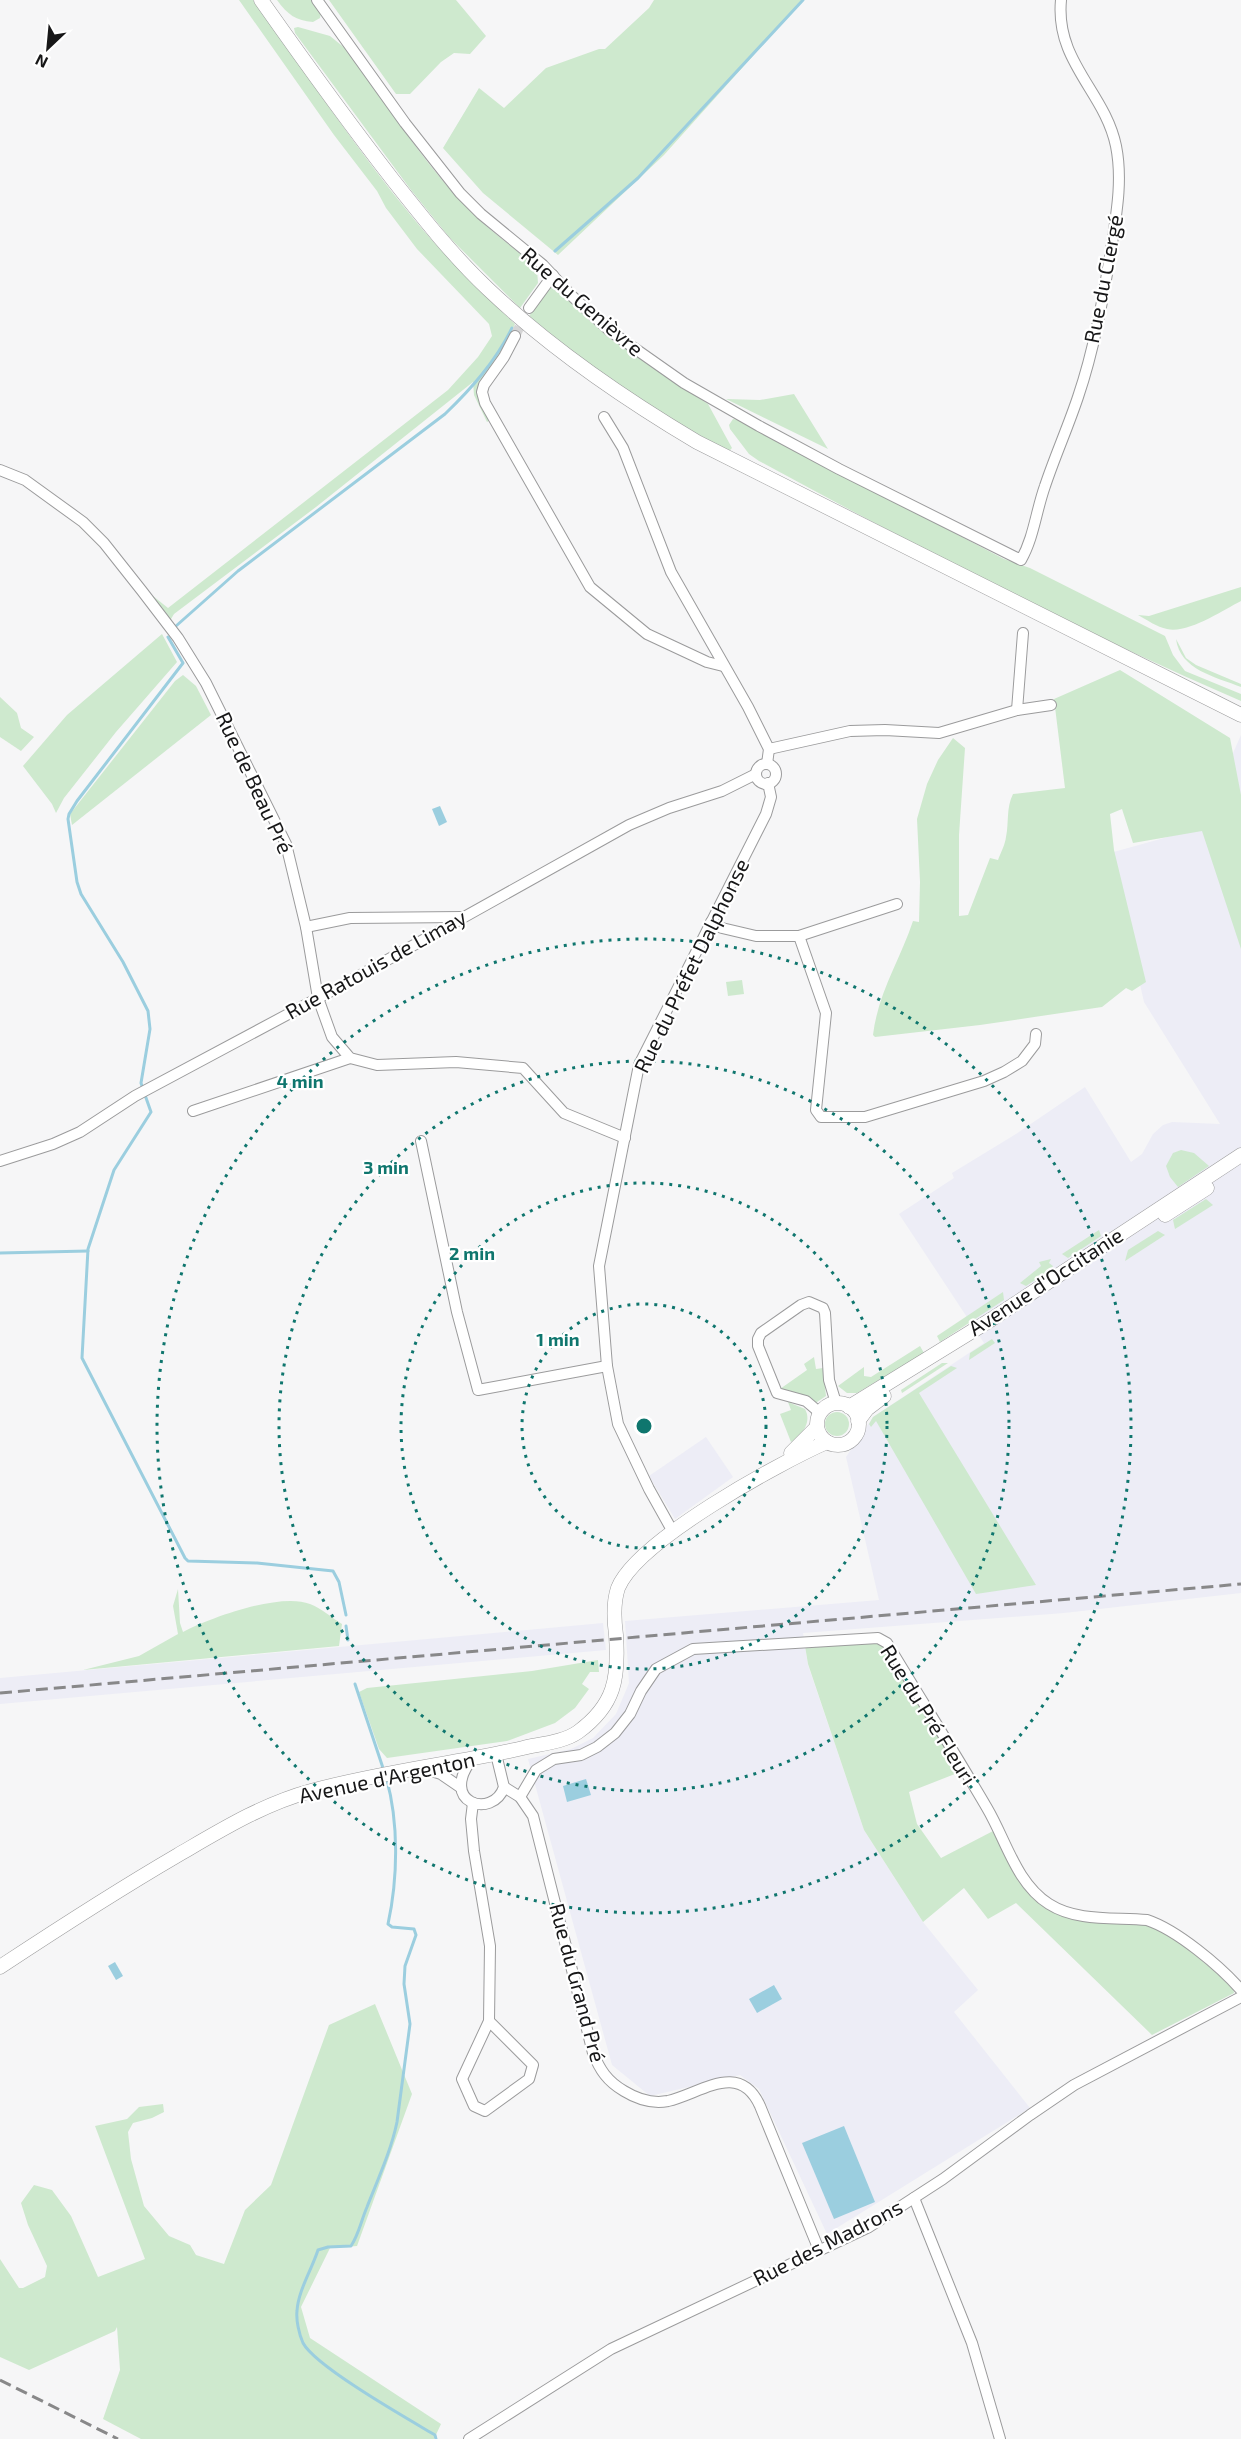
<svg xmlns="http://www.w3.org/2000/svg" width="1241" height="2439" viewBox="0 0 1241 2439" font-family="'Exo 2',sans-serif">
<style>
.built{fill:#ededf6}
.green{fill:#cee9ce}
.water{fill:#9bcedf}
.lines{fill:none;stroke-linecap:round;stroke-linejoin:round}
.stream{stroke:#9bcedf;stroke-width:3}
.minor-tunnel{stroke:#d5d5d6;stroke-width:10;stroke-dasharray:10 5;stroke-linecap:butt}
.minor-casing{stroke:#9b9b9c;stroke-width:12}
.major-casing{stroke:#9b9b9c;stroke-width:15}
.minor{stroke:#fff;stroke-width:10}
.major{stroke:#fff;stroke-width:14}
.rail{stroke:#888889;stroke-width:3;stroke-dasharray:12 6;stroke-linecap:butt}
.ring{fill:none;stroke:#0f766e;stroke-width:3;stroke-dasharray:3 6}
.labels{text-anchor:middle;stroke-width:4.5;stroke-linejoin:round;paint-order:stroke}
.street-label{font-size:21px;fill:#171718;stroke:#fff}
.centre{fill:#0f766e;stroke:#fff;stroke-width:3}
.ring-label{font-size:18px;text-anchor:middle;font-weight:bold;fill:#0f766e;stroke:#fff;stroke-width:4.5;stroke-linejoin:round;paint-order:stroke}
</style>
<rect width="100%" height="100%" fill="#f6f6f7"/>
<g class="built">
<polygon points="1241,735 1241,1593 1064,1613 803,1633 808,1665 864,1830 923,1922 978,1990 954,2012 1030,2108 827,2234 759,2089 740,2075 650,2096 612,2065 528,1759 571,1749 593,1738 616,1714 629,1683 625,1621 879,1600 846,1457 873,1417 984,1343 899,1214 954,1178 952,1173 1016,1134 1085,1087 1131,1162 1142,1154 1153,1134 1163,1125 1172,1122 1220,1124 1144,1002 1110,853 1200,828"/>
<polygon points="706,1437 733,1477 675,1519 649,1476"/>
<polygon points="603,1623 606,1650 0,1704 0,1678"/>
</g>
<g class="green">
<path d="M239,0H253C306,73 356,149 413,218C444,256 480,290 515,324L503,352L481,380L490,420L487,422L474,395L473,382L316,507L174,614L171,619L174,626L148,592L168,608L448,390L478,357L492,336L489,324L417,249L386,208L377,191L334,135Z"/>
<path d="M277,0H312L321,13L320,18L313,22C296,21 287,14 277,0Z"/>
<polygon points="329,0 456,0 486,36 470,54 454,53 441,62 410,94 396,94"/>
<polygon points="654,0 803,0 664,155 558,255 483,193 443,148 479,88 504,108 546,68 599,49 605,49 649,8"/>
<path d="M298,27L330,36L346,49C384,101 424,163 467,208C489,231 515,247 537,269L538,283L520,308L449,237L411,190L295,33L294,28Z"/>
<path d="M555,287L562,291L612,340L708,404L732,448L729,451L723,448C653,411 589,367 529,316L550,288Z"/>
<polygon points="794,394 828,449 726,399 760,400"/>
<path d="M733,419L739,420L1004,559L1030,568L1165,636L1173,655L1185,671L1241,694V701C1076,630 916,546 759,461L749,454L730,429L729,425Z"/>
<path d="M1241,587V601C1223,610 1188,634 1167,629C1157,627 1147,620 1138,615L1149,616Z"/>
<polygon points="162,634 177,662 116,732 64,798 56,813 52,804 23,766 67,715"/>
<path d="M1176,639L1186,658L1196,665L1241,684V687C1216,677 1180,670 1176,639Z"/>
<path d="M1120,670L1230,738L1241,795V949L1202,831L1133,843L1122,809L1110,814L1114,850L1146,982L1132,991L1126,988L1102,1007L980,1025L875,1037L873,1035C878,993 900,960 913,921L919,922L920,882L917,819L927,784L938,760L953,738L965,748L959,835V916L968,915L990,858L998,860C1001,852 1005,845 1006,837C1009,822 1006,808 1013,794L1065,788L1054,699Z"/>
<polygon points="183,675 196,686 211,715 72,825 70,814 175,681"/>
<polygon points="0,697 17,713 21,728 34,737 21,751 0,737"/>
<polygon points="742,980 744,994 728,996 726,982"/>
<polygon points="1181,1150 1194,1153 1209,1166 1178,1187 1170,1177 1166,1166 1173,1153"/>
<polygon points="1206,1199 1213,1205 1175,1229 1173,1220"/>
<polygon points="1099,1230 1101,1236 1068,1258 1062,1254"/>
<polygon points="1158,1231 1165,1235 1125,1261 1128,1250"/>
<polygon points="1051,1259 1049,1263 1053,1266 1051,1270 1026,1286 1020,1283 1041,1266 1039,1262"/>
<polygon points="1003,1292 1004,1300 940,1342 937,1336"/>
<polygon points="992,1339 995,1343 969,1360 970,1353"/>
<polygon points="920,1346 924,1353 857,1393 847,1393 838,1386 864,1367 864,1376 871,1377"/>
<polygon points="814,1357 816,1369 823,1368 826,1396 814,1404 780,1389 807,1370 804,1364"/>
<polygon points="942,1363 948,1363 902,1393 901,1390"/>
<polygon points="951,1366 957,1368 919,1393 1036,1585 976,1594 876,1421 871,1427 869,1424 873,1417"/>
<path d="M788,1402L805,1409C812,1422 803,1434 791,1442L780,1414L791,1410Z"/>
<circle cx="837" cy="1424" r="12"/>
<path d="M178,1589L180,1623L183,1632C210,1618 280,1592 310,1604C321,1608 332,1618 342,1624L339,1646L83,1670L139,1656L178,1634L173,1606Z"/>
<polygon points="871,1641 885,1648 960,1772 909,1792 917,1824 941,1858 995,1830 1051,1910 1150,1926 1176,1939 1233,1987 1234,1993 1152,2035 1016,1903 988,1919 964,1888 923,1922 864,1830 808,1664 805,1646"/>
<polygon points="598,1660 599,1672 590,1672 582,1684 589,1689 575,1708 555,1723 507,1741 387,1758 379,1749 359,1692 367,1688 532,1671"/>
<polygon points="375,2004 412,2094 357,2246 330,2248 301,2307 310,2338 441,2424 434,2439 141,2439 103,2419 120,2370 117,2327 115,2331 29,2370 0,2357 0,2259 19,2288 23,2288 45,2277 47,2266 28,2225 21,2203 34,2185 52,2190 71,2216 98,2277 145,2259 95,2126 127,2119 139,2107 163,2104 164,2112 152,2118 133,2123 128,2132 131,2159 144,2206 169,2236 190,2245 196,2255 224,2264 245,2210 271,2185 329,2025"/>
</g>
<g class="water">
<polygon points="440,806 447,822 439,826 432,809"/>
<polygon points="586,1779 591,1795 567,1802 563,1786"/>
<polygon points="115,1962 123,1976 116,1980 108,1966"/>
<polygon points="774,1985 782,1999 757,2013 749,1999"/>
<polygon points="844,2126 875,2202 834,2219 802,2143"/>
</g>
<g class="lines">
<g class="stream">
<polyline points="555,251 638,178 803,0"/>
<path d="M176,626L238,571L445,414C472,388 495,362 512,328"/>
<polyline points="143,1089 141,1083 150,1029 148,1011 123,962 81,894 77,882 68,819 69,814 77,801 183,663 168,637"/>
<polyline points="145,1095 151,1112 114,1170 88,1249 82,1358 185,1558 188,1561 257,1563 333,1571 339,1582 346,1615"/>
<polyline points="0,1253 88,1251"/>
<polyline points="346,1626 348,1640"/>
<polyline points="355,1684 384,1771"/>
<path d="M386,1777C399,1822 398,1878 388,1924L392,1927L414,1929L416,1935L405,1966L404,1984L410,2024L397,2122C391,2151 378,2179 367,2207C361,2221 359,2234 351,2246L328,2247L318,2250C312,2269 298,2291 297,2311C296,2320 299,2334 303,2343C316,2367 408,2419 435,2435L436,2439"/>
</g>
<polyline class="minor-tunnel" points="515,336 529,308"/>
<defs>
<g id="minor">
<path d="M317,0L405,123L460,193L481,214L543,265L573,297L610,331L684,383L759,426L839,469L1021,560C1034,537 1036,511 1045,486C1055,456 1068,427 1078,397C1094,350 1103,299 1111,250C1116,216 1123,181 1116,146C1105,92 1055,62 1061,0"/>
<polyline points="529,308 553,275"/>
<polyline points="515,336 504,357 484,385 482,392 485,403 590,587 647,634 707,662 723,666"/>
<polyline points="604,417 623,448 671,572 748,707 769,749 767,764"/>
<polyline points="0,470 25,480 83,522 104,543 142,591 178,638 206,683 286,844 306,927 318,998 332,1037 350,1058 377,1065 456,1062 523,1068 564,1113 625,1138"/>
<polyline points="1017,710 1023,633"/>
<polyline points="769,749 850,731 885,730 939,733 1017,710 1051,705"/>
<circle cx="766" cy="774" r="10"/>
<polyline points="711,922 722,928 756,936 799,936 897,904"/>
<polyline points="306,927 350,918 462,917"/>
<polyline points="799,936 826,1013 816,1110 821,1117 865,1117 984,1081 1004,1072 1022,1061 1035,1044 1036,1034"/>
<polyline points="193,1111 350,1058"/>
<polyline points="421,1141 457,1312 478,1390 607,1366"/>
<polyline points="0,1161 53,1144 80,1132 135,1096 337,988 629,825 669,808 722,791 756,774"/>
<polyline points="820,1413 806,1401 777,1393 758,1346 758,1339 761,1333 801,1305 809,1302 823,1308 825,1313 829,1380 836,1403"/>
<polyline points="673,1532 649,1489 618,1424 607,1366 599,1266 639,1065 766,814 771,797 768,783"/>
<path d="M473,1758C437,1803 493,1820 504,1787L496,1754"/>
<polyline points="422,1768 441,1774 460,1787"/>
<path d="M504,1787L520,1797L533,1816L593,2053C600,2070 607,2081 624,2091C637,2099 652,2104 668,2101C700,2094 739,2060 760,2106L819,2250"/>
<path d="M520,1797L536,1770L554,1759L581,1755L597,1747L615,1733L630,1714L641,1691L656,1669L693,1649L878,1638L887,1643C920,1698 955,1753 987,1808C1006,1840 1016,1883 1049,1904C1077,1922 1115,1917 1147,1920C1177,1930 1220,1966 1241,1990"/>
<polyline points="473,1803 471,1819 474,1851 490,1946 489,2021 462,2079 474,2106 485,2111 529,2079 533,2065 489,2021"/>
<polyline points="914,2198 972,2343 1000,2439"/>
<polyline points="469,2439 611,2349 869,2227 943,2179 1030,2115 1074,2085 1241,1997"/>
</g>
<g id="major">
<path d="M261,0C304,61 347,121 393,180C423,218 453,256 488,289C551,349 623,398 697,442L1241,715"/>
<polyline points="1165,1215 1207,1188"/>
<circle cx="838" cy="1424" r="21"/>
<polyline points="849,1407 992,1319 1241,1155"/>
<polyline points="858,1421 867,1409 884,1396"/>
<polyline points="791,1453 817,1427"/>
<path d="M0,1967C59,1928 118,1890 178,1855C221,1830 263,1804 311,1791C380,1772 453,1764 523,1748C540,1744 564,1742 578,1732C615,1705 619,1678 616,1635C614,1620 613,1603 618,1588C637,1541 779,1463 827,1442"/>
</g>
</defs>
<use href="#minor" class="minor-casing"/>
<use href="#major" class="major-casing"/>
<use href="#minor" class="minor"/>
<use href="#major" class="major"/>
<g class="rail">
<polyline points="0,1693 1241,1584"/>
<polyline points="0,2380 118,2439"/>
</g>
</g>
<g class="ring">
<circle cx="644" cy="1426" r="122"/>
<circle cx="644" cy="1426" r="243"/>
<circle cx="644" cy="1426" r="365"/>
<circle cx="644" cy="1426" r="487"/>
</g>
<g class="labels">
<g class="street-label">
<text transform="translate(1104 279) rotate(-79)" y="7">Rue du Clergé</text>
<text transform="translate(582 302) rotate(41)" y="7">Rue du Genièvre</text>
<text transform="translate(254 783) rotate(65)" y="7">Rue de Beau Pré</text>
<text transform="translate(376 965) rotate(-29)" y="7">Rue Ratouis de Limay</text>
<text transform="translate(692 966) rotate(-64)" y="7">Rue du Préfet Dalphonse</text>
<text transform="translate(1046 1282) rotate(-33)" y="7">Avenue d'Occitanie</text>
<text transform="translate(928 1715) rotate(58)" y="7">Rue du Pré Fleuri</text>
<text transform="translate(387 1778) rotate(-12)" y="7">Avenue d'Argenton</text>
<text transform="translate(577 1983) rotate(75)" y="7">Rue du Grand Pré</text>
<text transform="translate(828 2243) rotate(-27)" y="7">Rue des Madrons</text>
</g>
</g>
<circle cx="644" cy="1426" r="9" class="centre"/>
<g class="ring-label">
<text x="300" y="1088">4 min</text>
<text x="386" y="1174">3 min</text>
<text x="472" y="1260">2 min</text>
<text x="558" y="1346">1 min</text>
</g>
<g transform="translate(48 48) rotate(206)" stroke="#ffffff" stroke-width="4.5" paint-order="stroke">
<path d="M0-4.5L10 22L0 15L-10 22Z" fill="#171718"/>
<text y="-9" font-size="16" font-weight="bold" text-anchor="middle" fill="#171718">N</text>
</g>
</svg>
